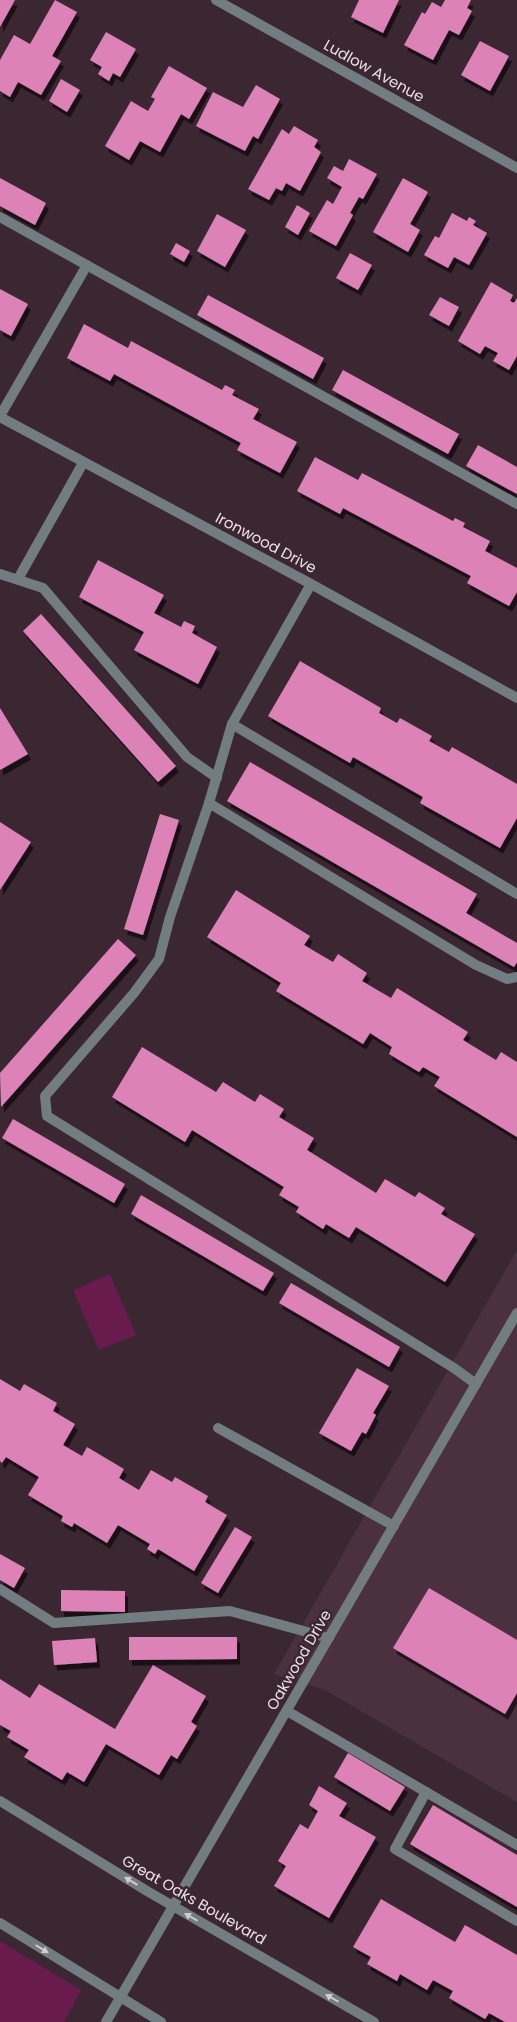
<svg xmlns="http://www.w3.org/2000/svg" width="517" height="2022" viewBox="0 0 517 2022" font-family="Poppins,sans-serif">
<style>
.built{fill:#4b3140}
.green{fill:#681b4c}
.building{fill:#dd82b6;filter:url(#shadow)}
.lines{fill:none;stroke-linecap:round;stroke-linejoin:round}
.lane{stroke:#717d81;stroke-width:10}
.street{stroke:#717d81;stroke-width:10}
.oneway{fill:#d3cbd2}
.labels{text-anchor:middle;stroke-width:5;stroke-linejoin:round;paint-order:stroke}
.street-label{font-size:15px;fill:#ecdfe6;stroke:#3b2732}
</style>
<defs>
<filter id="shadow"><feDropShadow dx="3" dy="5.5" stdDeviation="0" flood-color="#0009"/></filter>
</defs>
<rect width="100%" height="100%" fill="#3b2732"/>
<polygon class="built" points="517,1250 517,1802 325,1690 274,1674"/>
<g class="green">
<polygon points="110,1274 136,1335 99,1350 73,1290"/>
<polygon points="0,1941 81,1990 64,2022 0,2022"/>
</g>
<g class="building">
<polygon points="0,0 15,0 0,27"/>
<polygon points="55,0 77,12 52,56 61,61 41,95 18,82 10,97 0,91 0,60 14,35 30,44"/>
<polygon points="359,0 399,0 383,33 351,17"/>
<polygon points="445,0 471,0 467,8 472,11 459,35 449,30 433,60 404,45 422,12 425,14 432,2 441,7"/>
<polygon points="106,32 136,49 120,77 113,73 109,81 98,74 102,67 90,60"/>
<polygon points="480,41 509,56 490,91 461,75"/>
<polygon points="169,66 207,88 189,119 181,114 160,152 140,141 129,160 105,146 131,101 148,111 155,99 151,97"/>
<polygon points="61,79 80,90 67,112 49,101"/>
<polygon points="256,85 280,99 258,139 253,136 245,151 196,126 213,92 243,107"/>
<polygon points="294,126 318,140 314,147 321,152 300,191 286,183 282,191 276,188 269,200 248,189 282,129 289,134"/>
<polygon points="349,159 377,174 363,199 359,197 350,213 353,215 336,246 309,231 327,200 333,204 342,187 327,178 334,166 343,171"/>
<polygon points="0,178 46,203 35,225 0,206"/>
<polygon points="403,178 428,192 410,224 420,230 408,252 373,232"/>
<polygon points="297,205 310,213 298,235 285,227"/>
<polygon points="452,213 467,221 469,217 476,221 473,225 487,233 469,265 454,257 448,268 424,255 435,236 439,238"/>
<polygon points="217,214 246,230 225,267 197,251"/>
<polygon points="176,243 190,251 184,262 170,254"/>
<polygon points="350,253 372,265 358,290 336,278"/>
<polygon points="491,282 513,295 510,301 514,303 517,298 517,356 509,370 493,361 498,353 485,346 480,354 458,341"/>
<polygon points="0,289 28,304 11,336 0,330"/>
<polygon points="208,295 324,358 313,379 197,315"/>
<polygon points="440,297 459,307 449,326 429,315"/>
<polygon points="84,324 128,348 131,341 222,390 225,385 235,390 232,395 259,409 253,419 297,442 280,473 237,450 241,443 114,374 110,381 67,358"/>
<polygon points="343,370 459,434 448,454 332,390"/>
<polygon points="478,445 517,467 517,494 466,466"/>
<polygon points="315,457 358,480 362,473 453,521 455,518 465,523 463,527 490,541 485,551 517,568 517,592 509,606 467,583 471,576 343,508 340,514 297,491"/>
<polygon points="98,560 164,595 154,613 181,627 184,621 195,626 192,633 217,647 198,684 134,650 144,632 79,597"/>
<polygon points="41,614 176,766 158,782 23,631"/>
<polygon points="300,661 381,708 379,713 397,723 400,718 432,736 429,741 449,752 452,747 517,784 517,818 500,848 420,803 423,797 353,757 350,763 268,716"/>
<polygon points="0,708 28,754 0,770"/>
<polygon points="250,762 477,894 466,913 517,943 517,962 514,967 227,801"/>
<polygon points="160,814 179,820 143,935 124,929"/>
<polygon points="0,822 31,842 0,890"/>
<polygon points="236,890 310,936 304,945 333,962 338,954 367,973 362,981 391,998 397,988 468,1032 463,1040 496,1060 501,1052 517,1062 517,1137 434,1086 440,1077 423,1067 419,1072 389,1054 392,1047 370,1033 363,1044 276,991 281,983 207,937"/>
<polygon points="118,939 136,955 1,1107 0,1073"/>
<polygon points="142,1047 216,1092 223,1082 255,1102 260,1094 284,1109 279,1117 314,1138 307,1150 376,1193 385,1179 415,1197 419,1192 445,1208 441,1214 475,1234 445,1282 356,1227 349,1238 326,1224 323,1229 296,1212 299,1207 279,1195 284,1187 192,1130 185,1142 112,1097"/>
<polygon points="13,1119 125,1184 114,1203 2,1138"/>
<polygon points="141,1195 274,1273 263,1291 131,1214"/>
<polygon points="291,1283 400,1347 389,1367 279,1303"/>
<polygon points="357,1368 389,1386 373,1413 376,1415 366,1434 362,1432 351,1451 319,1433"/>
<polygon points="0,1379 20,1391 24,1384 57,1403 53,1411 75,1424 63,1445 82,1456 87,1447 124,1469 119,1478 139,1490 151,1470 172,1482 175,1477 208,1496 205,1502 227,1515 194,1571 158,1549 155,1554 147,1549 150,1544 118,1525 107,1543 74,1523 72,1527 61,1521 63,1516 28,1495 39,1477 6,1457 2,1463 0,1461"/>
<polygon points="235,1527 252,1537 218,1593 201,1583"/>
<polygon points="0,1554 25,1568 14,1588 0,1580"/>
<polygon points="429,1588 517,1640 517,1693 505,1714 393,1648"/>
<polygon points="61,1590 125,1591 125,1612 61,1611"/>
<polygon points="129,1637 237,1637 237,1659 129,1660"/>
<polygon points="95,1638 97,1662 54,1665 52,1641"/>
<polygon points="153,1665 206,1696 191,1722 197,1726 177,1759 171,1755 159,1775 106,1744 84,1782 67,1772 62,1780 24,1757 29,1750 7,1737 11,1731 0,1725 0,1679 30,1698 39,1684 115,1729"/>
<polygon points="348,1753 405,1787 390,1811 334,1777"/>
<polygon points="319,1786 347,1803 339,1816 376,1837 329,1918 274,1886 286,1866 278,1861 300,1824 308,1829 318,1811 309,1805"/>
<polygon points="433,1805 517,1855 517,1907 410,1844"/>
<polygon points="381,1899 455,1942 465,1925 517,1955 517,2022 505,2022 489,2013 485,2019 449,1998 453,1991 433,1980 427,1990 400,1974 397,1981 367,1964 371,1957 353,1947"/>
</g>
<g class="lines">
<g class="lane">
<polyline points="0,217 517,504"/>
<polyline points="0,416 87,265"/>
<polyline points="0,574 43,588 187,757 217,778"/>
<polyline points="18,579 83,463"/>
<polyline points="311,584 232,724 517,894"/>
<polyline points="209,803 232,724"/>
<polyline points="476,1384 454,1368 47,1116 45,1096 134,993 159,959 170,917 209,803 476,965 507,979 517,977"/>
<polyline points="218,1428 394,1526"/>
<polyline points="0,1589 54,1623 230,1611 329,1638"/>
<polyline points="287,1711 517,1845"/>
<polyline points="426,1792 395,1849 517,1921"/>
</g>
<g class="street">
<polyline points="216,0 517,168"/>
<polyline points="0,417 311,584 517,698"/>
<polyline points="0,1801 147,1891 374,2022"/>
<polyline points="0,1923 161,2022"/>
<polyline points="106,2022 517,1313"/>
</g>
</g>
<defs><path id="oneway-solid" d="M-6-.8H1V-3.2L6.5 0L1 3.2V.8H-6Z" transform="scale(1.25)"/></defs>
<g class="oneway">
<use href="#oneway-solid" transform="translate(131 1881) rotate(-149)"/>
<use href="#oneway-solid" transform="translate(191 1917) rotate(-150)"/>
<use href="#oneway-solid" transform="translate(42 1949) rotate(32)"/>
<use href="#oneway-solid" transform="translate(332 1998) rotate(-150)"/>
</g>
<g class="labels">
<g class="street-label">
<text transform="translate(374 71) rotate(29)" y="5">Ludlow Avenue</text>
<text transform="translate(266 543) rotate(28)" y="5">Ironwood Drive</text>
<text transform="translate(299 1660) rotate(-60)" y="5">Oakwood Drive</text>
<text transform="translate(194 1900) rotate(30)" y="5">Great Oaks Boulevard</text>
</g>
</g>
</svg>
